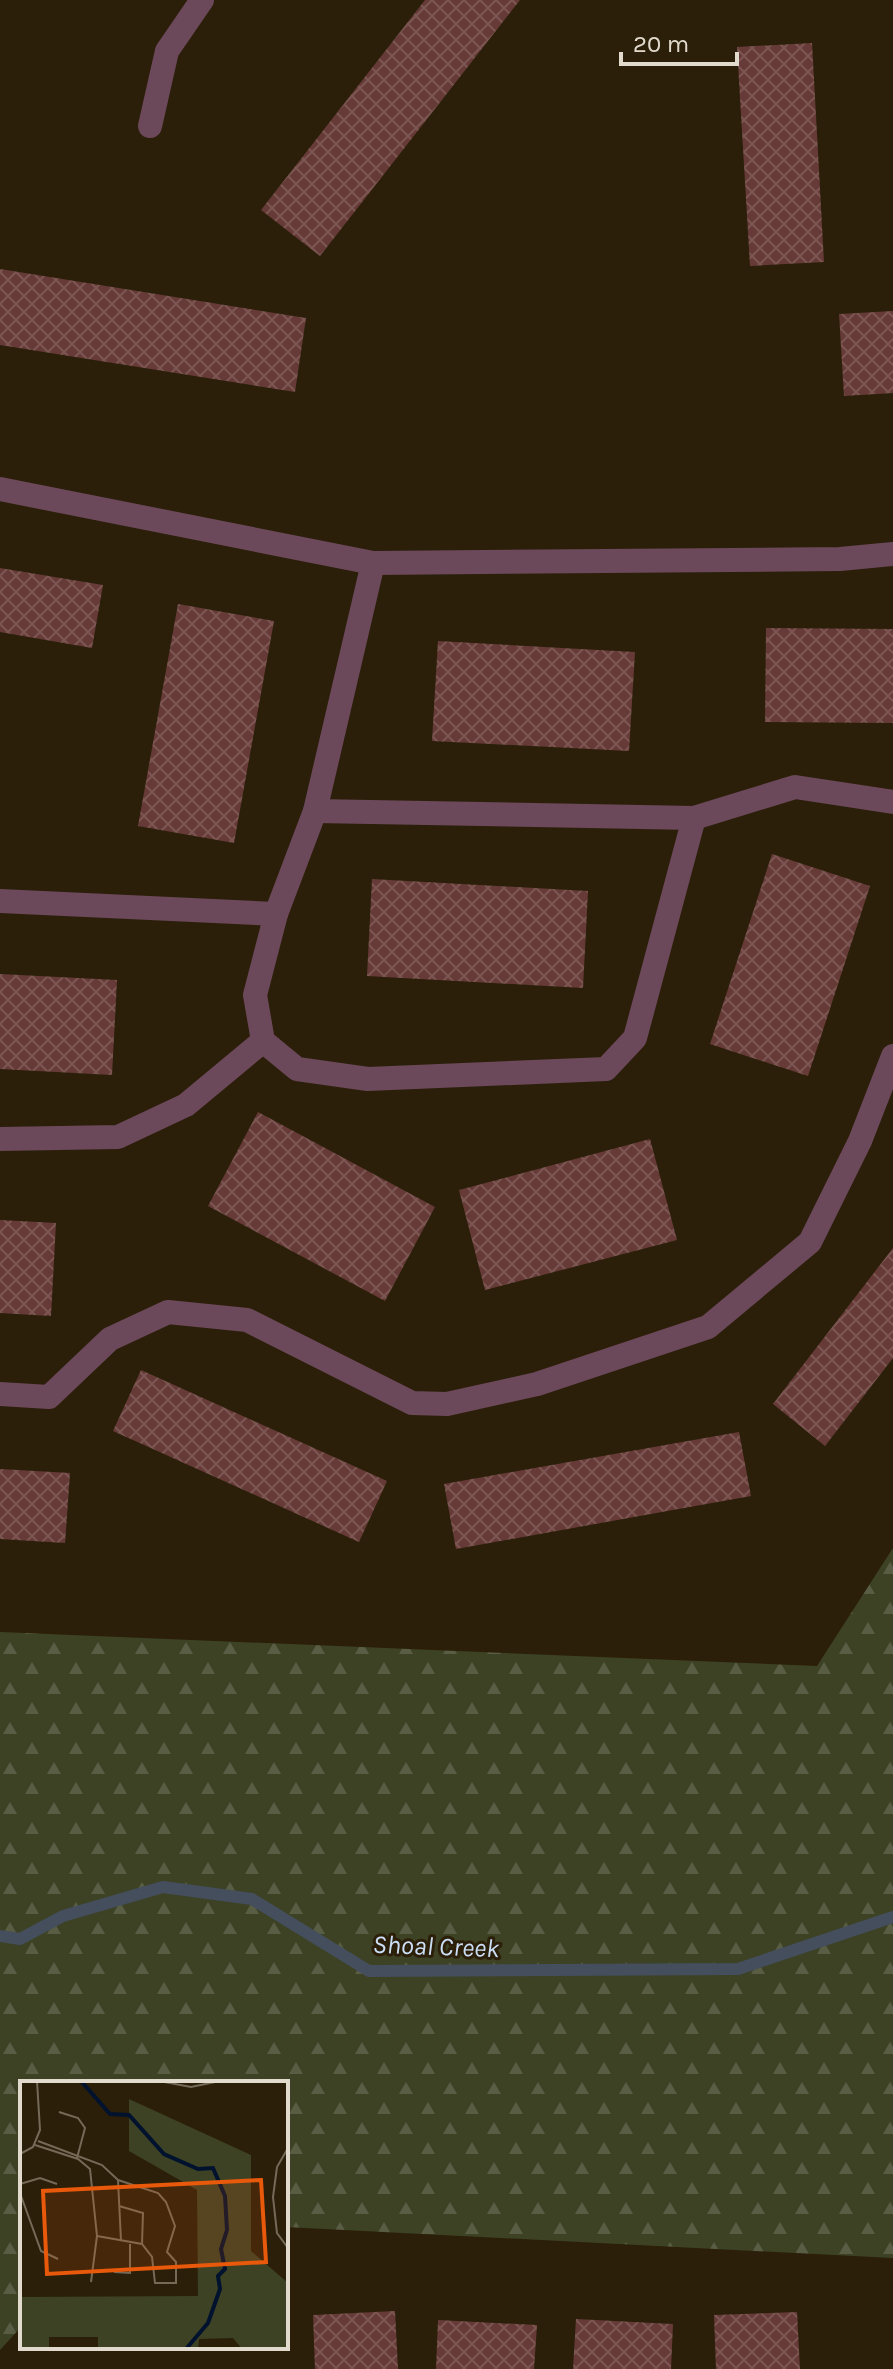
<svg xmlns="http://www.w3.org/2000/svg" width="893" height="2369" viewBox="0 0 893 2369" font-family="Karla,sans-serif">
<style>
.forest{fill:url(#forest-firs)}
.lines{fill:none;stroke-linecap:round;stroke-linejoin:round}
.stream{stroke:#444e5d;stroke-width:12}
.building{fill:url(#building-cross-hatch)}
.minor{stroke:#6c485b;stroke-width:24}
.labels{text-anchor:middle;stroke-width:6;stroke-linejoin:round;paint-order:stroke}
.water-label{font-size:26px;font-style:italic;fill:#cbdef5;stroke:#2b1f09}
.inset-river{fill:none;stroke:#00122d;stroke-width:4}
.inset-road{fill:none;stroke:#746a57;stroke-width:2}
.view{fill:#e8590c;fill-opacity:0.15;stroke:#e8590c;stroke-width:4}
.inset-edge{fill:none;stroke:#e2dbcd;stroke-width:4}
</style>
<defs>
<pattern id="forest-firs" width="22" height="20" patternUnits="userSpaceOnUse" patternTransform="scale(2)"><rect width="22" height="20" fill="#3d4224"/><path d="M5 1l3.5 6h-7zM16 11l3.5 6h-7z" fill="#595d43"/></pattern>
<pattern id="building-cross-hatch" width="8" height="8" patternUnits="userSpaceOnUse" patternTransform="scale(2)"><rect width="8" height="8" fill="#663a37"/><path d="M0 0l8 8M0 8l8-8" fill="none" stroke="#7c5653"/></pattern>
</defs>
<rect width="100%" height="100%" fill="#2b1f09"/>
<polygon class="forest" points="893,1548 893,2258 286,2227 286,2083 22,2083 22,2326 0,2350 0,1632 817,1666"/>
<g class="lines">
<polyline class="stream" points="0,1936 20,1939 63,1916 163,1887 252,1899 369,1971 738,1969 893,1917"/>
</g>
<g class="building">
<polygon points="425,0 520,0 320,256 261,210"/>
<polygon points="812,43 824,262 750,266 737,47"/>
<polygon points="0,269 306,318 295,392 0,345"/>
<polygon points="893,311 893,393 844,396 839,314"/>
<polygon points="0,568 103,585 92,648 0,632"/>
<polygon points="178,604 274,621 234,843 138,826"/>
<polygon points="766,628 893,629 893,723 765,722"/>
<polygon points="438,641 635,652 629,751 432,741"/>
<polygon points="772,854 870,886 808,1076 710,1044"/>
<polygon points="372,879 588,891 583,988 367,976"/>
<polygon points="0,974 117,980 112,1075 0,1069"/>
<polygon points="258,1112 435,1207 385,1301 208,1206"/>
<polygon points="650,1139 677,1240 485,1290 459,1190"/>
<polygon points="0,1220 56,1223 51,1316 0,1313"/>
<polygon points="893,1248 893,1358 825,1446 773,1404"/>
<polygon points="141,1370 387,1481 359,1542 113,1431"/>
<polygon points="739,1432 751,1496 456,1549 444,1484"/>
<polygon points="0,1469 70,1473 65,1543 0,1539"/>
<polygon points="395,2311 398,2369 315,2369 313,2315"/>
<polygon points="797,2312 800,2369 716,2369 714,2315"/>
<polygon points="576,2319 673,2324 671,2369 573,2369"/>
<polygon points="438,2320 537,2325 534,2369 436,2369"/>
</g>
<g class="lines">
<g class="minor">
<polyline points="150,126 167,51 202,0"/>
<polyline points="0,489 373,563 840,559 893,554"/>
<polyline points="373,563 315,811 276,914 255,995 263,1041 297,1069 368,1079 606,1069 635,1038 694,818"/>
<polyline points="315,811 694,818 795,787 893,802"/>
<polyline points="0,901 276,914"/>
<polyline points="0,1139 118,1137 186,1105 263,1041"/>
<polyline points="0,1394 49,1397 110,1339 168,1312 247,1320 412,1403 447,1404 537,1384 708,1327 810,1242 860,1141 893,1056"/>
</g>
</g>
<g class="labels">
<g class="water-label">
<text transform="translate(436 1946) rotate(2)" y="9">Shoal Creek</text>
</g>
</g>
<g transform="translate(20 2081)">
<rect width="268" height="268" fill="#2b1f09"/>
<path d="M109,18L231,74V170L268,202V268H222L213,257L179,258L178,268H78V256H29V268H0V216L178,215L177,109L109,70Z" fill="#3d4224"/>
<path class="inset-river" d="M61,0L90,33L109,34L144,73L178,88L193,87L205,115L207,149L201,168L205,188L198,195L200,208L188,242L166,268"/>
<path class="inset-road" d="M139,0L171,6L200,0M39,31L58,37L65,47L57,77M18,60L82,84L98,99M15,64L58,78L70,88L77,155L71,201M268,67L257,86L253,116L257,152L268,167M0,73L13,66L20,49L17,0M98,99L101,160M0,103L20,97L37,103M0,112L21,170L38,178M99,125L123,132L122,163M77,155L122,163L132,176L135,202H156V181L147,171L155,145L146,121L138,112L98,99M94,191L110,192V163"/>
<path class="view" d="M241,99L246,181L27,193L23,110Z"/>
<rect width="268" height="268" class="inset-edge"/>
</g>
<path d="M621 52v12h116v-12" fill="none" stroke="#e2dbcd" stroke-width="4"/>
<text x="633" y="52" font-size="24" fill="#e2dbcd" stroke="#2b1f09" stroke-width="6" paint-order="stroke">20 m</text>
</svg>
